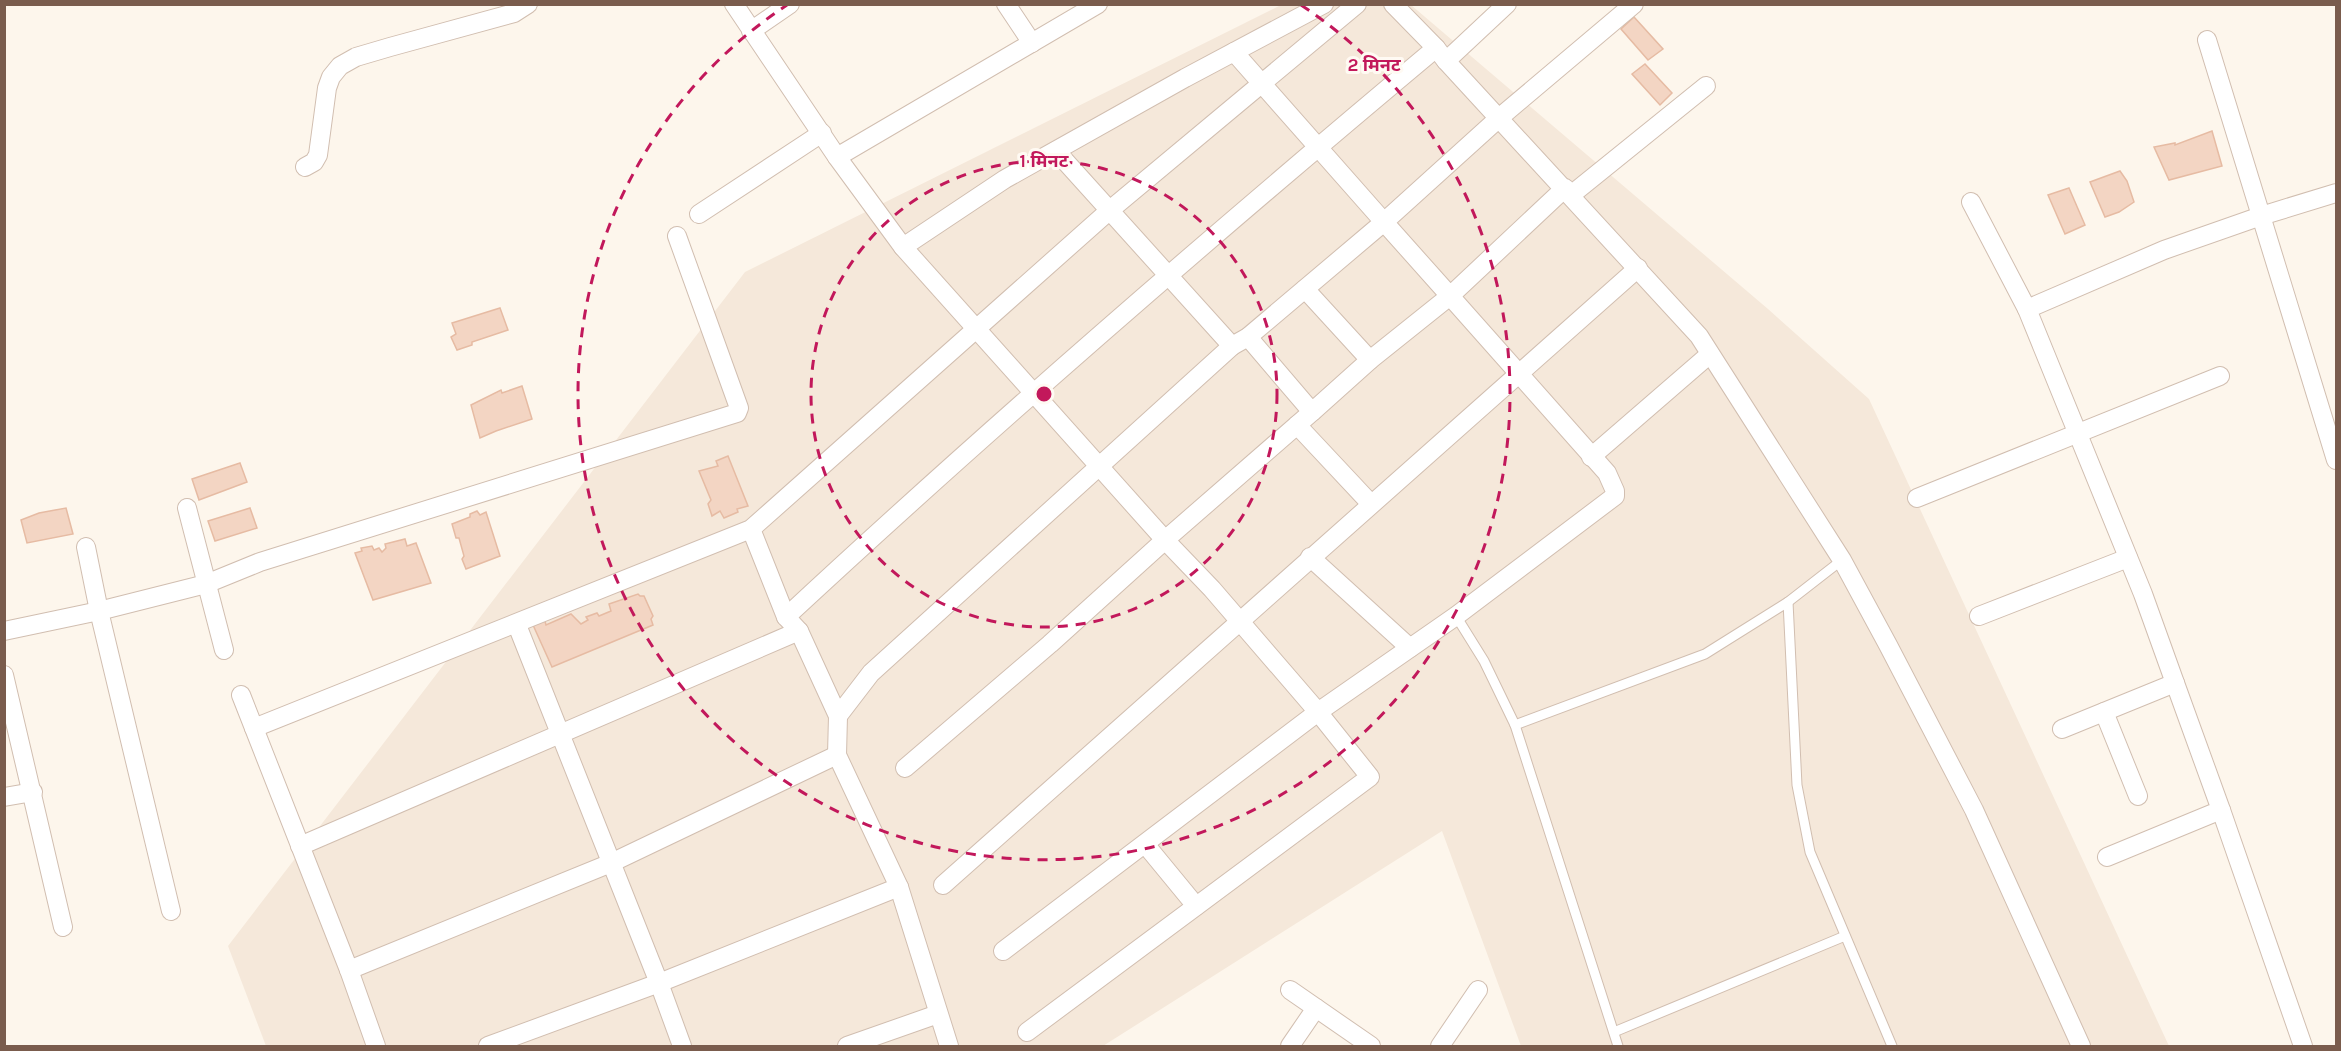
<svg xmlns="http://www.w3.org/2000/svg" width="2341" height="1051" viewBox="0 0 2341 1051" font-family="Karla,'Noto Sans Devanagari',sans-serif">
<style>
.residential{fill:#f5e8da}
.building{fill:#f3d5c3;stroke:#e6bba3;stroke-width:1.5}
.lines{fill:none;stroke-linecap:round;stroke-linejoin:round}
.service-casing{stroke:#d1beb0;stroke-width:11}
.minor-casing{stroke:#d1beb0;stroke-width:20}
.service{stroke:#fff;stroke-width:9}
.minor{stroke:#fff;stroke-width:18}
.ring{fill:none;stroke:#c2185b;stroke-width:3;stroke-dasharray:10 8}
.centre{fill:#c2185b;stroke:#fffaf3;stroke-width:3}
.ring-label{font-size:18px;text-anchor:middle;font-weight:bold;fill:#c2185b;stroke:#fffaf3;stroke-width:6;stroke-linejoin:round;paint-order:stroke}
</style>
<rect width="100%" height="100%" fill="#fdf6ec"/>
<polygon class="residential" points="1281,5 1411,5 1768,309 1869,399 2169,1046 1521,1046 1442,831 1103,1046 266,1046 228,946 745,272"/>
<g class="building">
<polygon points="1634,17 1663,49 1648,60 1621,29"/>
<polygon points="1645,64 1672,93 1660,105 1632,74"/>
<polygon points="2212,131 2222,166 2169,180 2154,147 2175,143 2175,145"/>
<polygon points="2120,171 2127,181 2134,202 2119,212 2105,217 2090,182"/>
<polygon points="2069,188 2085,225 2065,234 2048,195"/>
<polygon points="500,308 508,330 472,342 472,345 457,350 451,337 456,334 452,323"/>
<polygon points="522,386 532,419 496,431 480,438 471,405 501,390 502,393"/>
<polygon points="728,456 748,506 737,509 738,512 724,518 720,511 712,516 708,504 711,500 699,471 718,466 716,461"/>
<polygon points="240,463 247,482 199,500 192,479"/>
<polygon points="66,508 73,534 27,543 21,520 39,513"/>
<polygon points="250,508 257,528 215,541 208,521"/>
<polygon points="477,511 480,515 486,512 500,556 466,569 462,559 464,556 459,538 456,538 452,524 470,517 470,514"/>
<polygon points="405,539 407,546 416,543 431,583 373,600 355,553 362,551 361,548 372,546 374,550 379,548 382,552 386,548 385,544"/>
<polygon points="638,594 640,596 644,596 653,616 651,619 653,625 552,667 533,625 545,621 546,625 571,614 581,624 588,620 586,617 597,613 599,616 611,611 609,604"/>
</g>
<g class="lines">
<defs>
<g id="service">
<polyline points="1788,602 1797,785 1810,852 1892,1046"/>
<polyline points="1456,616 1484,661 1515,725 1618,1046"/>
<polyline points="1515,725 1705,654 1788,602 1842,560"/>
<polyline points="1614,1032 1845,936"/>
</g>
<g id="minor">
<polyline points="734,4 837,157 1098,4"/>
<polyline points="1006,4 1032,43"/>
<polyline points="1393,4 1436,48 1446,61 1699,336 1842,560 1888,645 1974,810 2081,1046"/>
<polyline points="751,31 790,4"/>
<polyline points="2207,40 2336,460"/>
<polyline points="1446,61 1507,4"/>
<polyline points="1056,151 1232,346 1248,337 1384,222 1234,52"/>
<polyline points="837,157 903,247 1005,179 1185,78 1324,4"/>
<polyline points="305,167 314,162 318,155 327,88 331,77 340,66 356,57 390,47 514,13 528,4"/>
<polyline points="1565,188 1450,296 1384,222 1499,118 1634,4"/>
<polyline points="1571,195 1706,86"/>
<polyline points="1971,202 2027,309"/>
<polyline points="699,214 822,133"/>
<polyline points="903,247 1165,540 1312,412"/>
<polyline points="1248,337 1312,412 1370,360"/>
<polyline points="1297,425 1371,504"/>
<polyline points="1591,457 1710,354"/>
<polyline points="1917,498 2220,376"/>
<polyline points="187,508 224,650"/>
<polyline points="751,529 786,617 799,631 838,716 837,755 899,887 949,1046"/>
<polyline points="86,547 99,611 171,911"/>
<polyline points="1310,557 1410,648"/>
<polyline points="1979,616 2128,558"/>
<path d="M786,617C997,421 1215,233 1436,48"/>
<polyline points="517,625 659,983 682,1046"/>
<polyline points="4,631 99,611 206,584 260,562 737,413 739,408 677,236"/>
<polyline points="4,675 63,927"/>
<polyline points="241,695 349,970 376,1046"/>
<polyline points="2104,712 2138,796"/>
<polyline points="838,716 871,673 1232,346"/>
<polyline points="254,728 751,529 1110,210 1357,4"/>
<polyline points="2062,729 2175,683 2143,594 2027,309 2164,250 2261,216 2336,193"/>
<polyline points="905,768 1050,644 1165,540 1212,589 1318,712 1456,616 1615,496 1615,491 1607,473 1450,296 1370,360 1305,289"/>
<polyline points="4,797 33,792"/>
<polyline points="2221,810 2303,1046"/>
<polyline points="1145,844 1196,906"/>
<polyline points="300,846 799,631"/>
<polyline points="2107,857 2221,810 2175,683"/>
<polyline points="943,885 1638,268"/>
<polyline points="1003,951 1318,712 1370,777 1027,1032"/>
<polyline points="349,970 611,863 837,755"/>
<polyline points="1290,990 1371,1046"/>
<polyline points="488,1046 659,983 899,887"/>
<polyline points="847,1046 938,1014"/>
<polyline points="1290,1046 1316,1008"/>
<polyline points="1440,1046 1478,990"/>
</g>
</defs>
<use href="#service" class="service-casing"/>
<use href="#minor" class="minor-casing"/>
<use href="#service" class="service"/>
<use href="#minor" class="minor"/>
</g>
<g class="ring">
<circle cx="1044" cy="394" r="233"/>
<path d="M1301 5A466 466 0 1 1 787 5"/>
</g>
<circle cx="1044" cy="394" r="9" class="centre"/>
<g class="ring-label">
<text x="1374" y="71">2 मिनट</text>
<text x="1044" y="167">1 मिनट</text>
</g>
<rect width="2341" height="1051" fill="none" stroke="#7a5c4d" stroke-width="12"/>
</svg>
